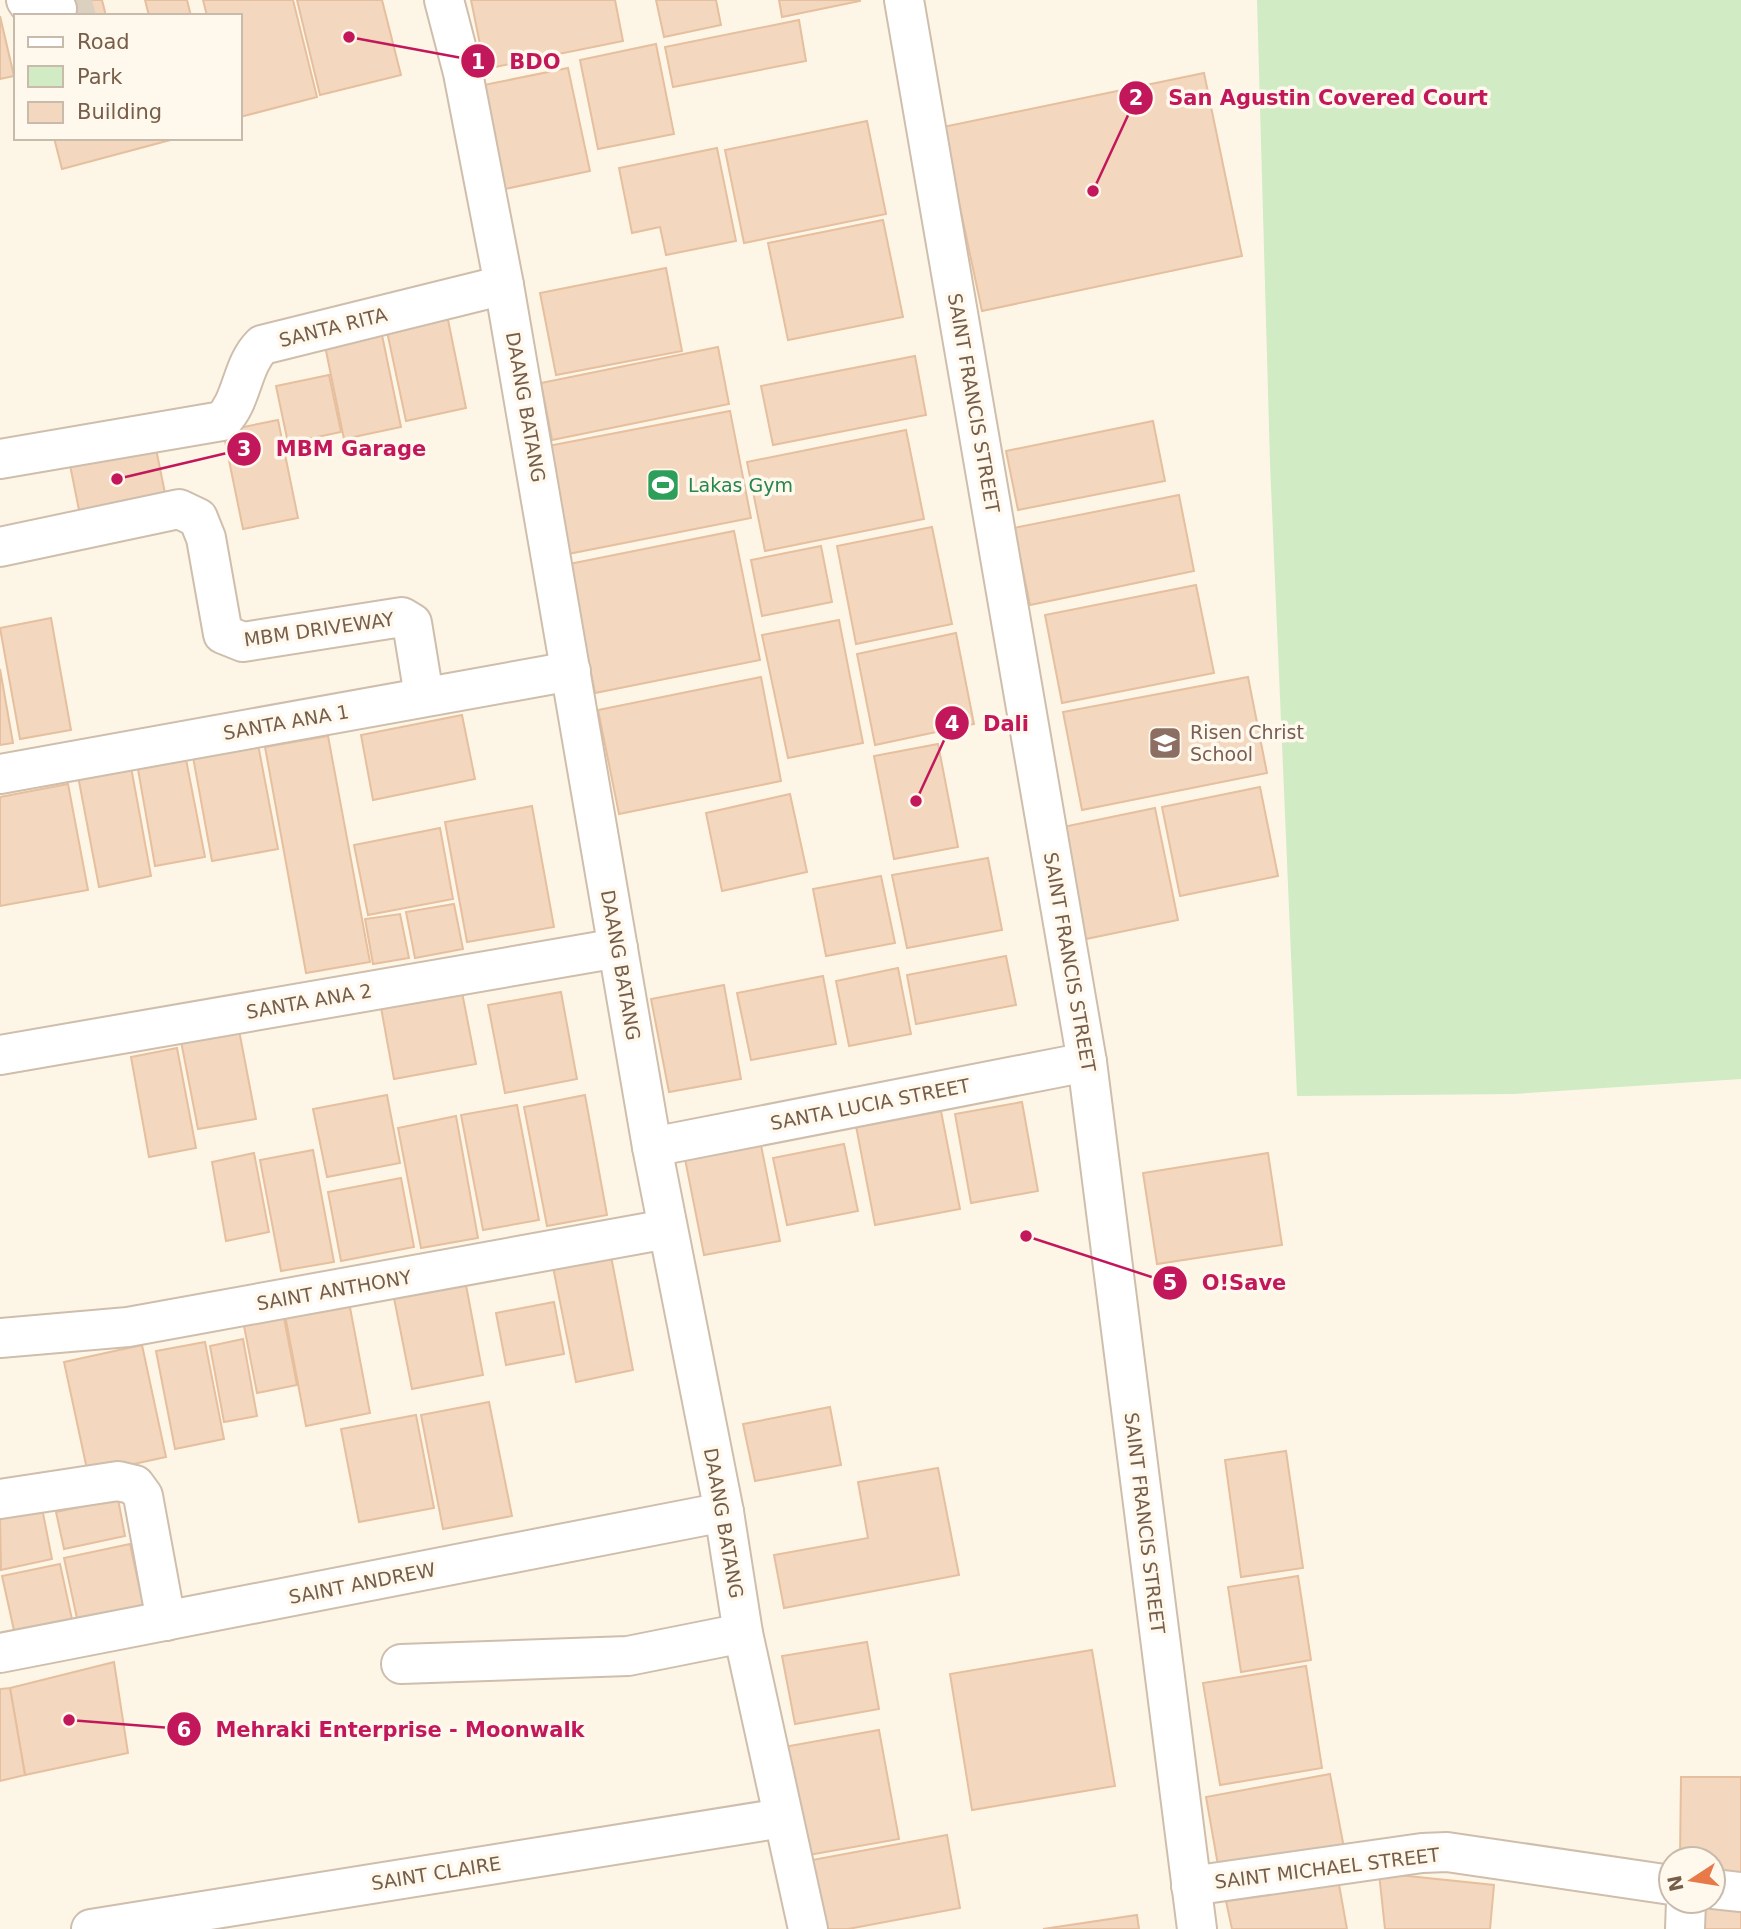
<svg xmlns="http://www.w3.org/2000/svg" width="1741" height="1929" viewBox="0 0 1741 1929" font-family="'DejaVu Sans',sans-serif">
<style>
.green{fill:#d1ebc4}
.building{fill:#f3d7be;stroke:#e6bf9e;stroke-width:2}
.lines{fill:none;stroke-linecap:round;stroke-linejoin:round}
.minor-tunnel{stroke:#dcd0c0;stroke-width:38;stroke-dasharray:38 19;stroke-linecap:butt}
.minor-casing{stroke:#cfbeac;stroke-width:42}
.minor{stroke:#fff;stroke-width:38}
.labels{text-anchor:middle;stroke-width:7;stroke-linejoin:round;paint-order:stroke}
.street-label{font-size:19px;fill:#775e4a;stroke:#fff9ed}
.leisure-label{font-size:19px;fill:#27864d;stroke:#fff9ed;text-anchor:start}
.education-label{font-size:19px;fill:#785e54;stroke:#fff9ed;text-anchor:start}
.leader{fill:none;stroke:#c2185b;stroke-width:2.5}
.callout-dot{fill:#c2185b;stroke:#fff9ed;stroke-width:2.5}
.mark-label{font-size:21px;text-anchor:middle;font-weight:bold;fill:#fff}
.callout-label{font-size:21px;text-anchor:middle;font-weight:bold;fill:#c2185b;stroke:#fff9ed;stroke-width:7;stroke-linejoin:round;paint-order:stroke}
</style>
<rect width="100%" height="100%" fill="#fdf6e7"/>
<polygon class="green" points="1257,0 1741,0 1741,1079 1514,1094 1297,1096 1270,463"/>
<g class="building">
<polygon points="55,0 102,0 106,16 59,16"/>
<polygon points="145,0 187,0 191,16 149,16"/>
<polygon points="203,0 293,0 317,97 240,117 240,16 207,16"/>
<polygon points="297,0 382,0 401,75 320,95"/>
<polygon points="471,0 615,0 623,41 485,69"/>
<polygon points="656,0 716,0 721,25 664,37"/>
<polygon points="779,0 860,0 860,1 782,17"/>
<polygon points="0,16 14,76 0,79"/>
<polygon points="799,20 806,61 673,87 665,47"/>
<polygon points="656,44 674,134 598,149 580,60"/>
<polygon points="568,68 590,171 505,189 484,85"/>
<polygon points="1204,73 1242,256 982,311 943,127"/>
<polygon points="867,121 886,214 744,243 725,150"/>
<polygon points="54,138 178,138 62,169"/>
<polygon points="717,148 736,241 666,255 660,227 632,233 619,168"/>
<polygon points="883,220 903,317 788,340 768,243"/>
<polygon points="666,268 682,351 556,375 540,293"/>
<polygon points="446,310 466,408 406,421 385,322"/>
<polygon points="382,335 401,427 344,439 325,346"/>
<polygon points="718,347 729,404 552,440 541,383"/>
<polygon points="915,356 926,415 773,445 761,386"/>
<polygon points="329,375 341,432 288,443 276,386"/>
<polygon points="730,411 751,518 568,554 548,446"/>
<polygon points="278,420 298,518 243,529 223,431"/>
<polygon points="1153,421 1165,481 1018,510 1006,451"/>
<polygon points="906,430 924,519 765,551 747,462"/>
<polygon points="154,439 167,503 81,520 68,455"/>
<polygon points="1179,495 1194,571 1030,605 1014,528"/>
<polygon points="932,527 952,624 856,644 837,546"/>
<polygon points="734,531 760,660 595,693 569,564"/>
<polygon points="821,546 832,602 762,616 751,560"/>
<polygon points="1196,585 1214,673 1062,703 1045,615"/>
<polygon points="51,618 71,730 20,739 0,628"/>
<polygon points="839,620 863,743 788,758 762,635"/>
<polygon points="956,633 974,724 875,745 857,654"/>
<polygon points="0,669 13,743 0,745"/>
<polygon points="761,677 781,781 619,814 598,710"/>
<polygon points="1248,677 1267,773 1082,810 1063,712"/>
<polygon points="462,715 475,779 373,800 361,735"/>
<polygon points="256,734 278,849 212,861 191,746"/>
<polygon points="328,736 370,962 306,973 265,747"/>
<polygon points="938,744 958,847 894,859 874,756"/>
<polygon points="184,749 205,857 155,866 136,758"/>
<polygon points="131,767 151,876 99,887 78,776"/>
<polygon points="68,784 88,890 0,906 0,797"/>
<polygon points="1260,787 1278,876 1180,896 1162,807"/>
<polygon points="790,794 807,872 722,891 706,813"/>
<polygon points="532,806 554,927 467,942 445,822"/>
<polygon points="1155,808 1178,920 1086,939 1063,827"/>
<polygon points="440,828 453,899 368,915 354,845"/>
<polygon points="988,858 1002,930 907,948 892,875"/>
<polygon points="881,876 895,943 826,956 813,889"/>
<polygon points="454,904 463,949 415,958 406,912"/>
<polygon points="400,914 409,958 373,964 365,919"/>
<polygon points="1006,956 1016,1005 916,1024 907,975"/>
<polygon points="898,968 911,1034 849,1046 836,981"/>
<polygon points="823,976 836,1044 751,1060 737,993"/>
<polygon points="724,985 741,1079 669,1092 651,999"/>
<polygon points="461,987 476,1064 394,1079 380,1002"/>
<polygon points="561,992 577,1079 505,1093 488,1005"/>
<polygon points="238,1025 256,1119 198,1129 180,1036"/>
<polygon points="177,1048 196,1148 149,1157 131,1057"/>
<polygon points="387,1095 400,1163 327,1177 313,1109"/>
<polygon points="585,1095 607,1215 547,1226 524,1107"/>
<polygon points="1022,1102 1038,1191 971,1203 955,1114"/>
<polygon points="517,1105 539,1220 483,1230 461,1115"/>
<polygon points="941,1111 960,1209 875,1225 856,1126"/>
<polygon points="456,1116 478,1238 421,1248 398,1128"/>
<polygon points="844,1144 858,1211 787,1225 773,1158"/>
<polygon points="761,1145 780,1241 704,1255 685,1159"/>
<polygon points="313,1150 334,1262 281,1271 260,1160"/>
<polygon points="254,1153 269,1232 226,1241 212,1162"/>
<polygon points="1268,1153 1282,1245 1157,1264 1143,1173"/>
<polygon points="401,1178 414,1247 341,1261 328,1192"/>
<polygon points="611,1256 633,1370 576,1382 553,1267"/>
<polygon points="466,1285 483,1375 412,1389 394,1298"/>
<polygon points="348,1297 370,1413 306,1426 284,1310"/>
<polygon points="554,1302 564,1354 506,1365 496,1313"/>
<polygon points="284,1318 297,1385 257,1393 244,1326"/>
<polygon points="243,1339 257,1416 224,1422 210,1346"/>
<polygon points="205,1342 224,1439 175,1449 156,1351"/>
<polygon points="142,1345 166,1457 88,1474 64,1362"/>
<polygon points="489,1402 512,1516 443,1529 421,1415"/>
<polygon points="830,1407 841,1465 755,1481 743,1424"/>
<polygon points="416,1415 434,1508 359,1522 341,1429"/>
<polygon points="1286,1451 1303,1568 1241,1577 1225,1460"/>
<polygon points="938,1468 959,1575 784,1608 774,1555 868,1538 858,1482"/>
<polygon points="118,1499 125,1536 64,1549 56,1512"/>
<polygon points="42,1508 52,1559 1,1570 0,1517"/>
<polygon points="130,1544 144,1609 78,1623 64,1558"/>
<polygon points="60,1564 73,1624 15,1635 2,1576"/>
<polygon points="1298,1576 1311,1660 1241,1672 1228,1587"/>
<polygon points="867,1642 879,1709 795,1724 782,1656"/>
<polygon points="1092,1650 1115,1786 972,1810 950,1674"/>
<polygon points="114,1662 128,1753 25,1775 10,1688"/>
<polygon points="1306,1666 1322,1768 1220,1785 1203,1683"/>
<polygon points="10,1688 25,1775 0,1781 0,1689"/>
<polygon points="879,1730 899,1839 797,1857 778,1748"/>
<polygon points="1330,1774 1344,1848 1219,1871 1206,1797"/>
<polygon points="1681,1777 1741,1777 1741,1881 1713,1880 1713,1859 1680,1859"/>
<polygon points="947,1835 960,1908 848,1929 820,1929 807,1861"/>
<polygon points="1379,1873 1494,1885 1490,1929 1385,1929"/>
<polygon points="1338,1879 1347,1929 1232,1929 1226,1901"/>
<polygon points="1741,1899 1741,1929 1697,1929 1698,1901"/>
<polygon points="1137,1915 1139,1929 1043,1929"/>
</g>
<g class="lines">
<polyline class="minor-tunnel" points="57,9 92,0"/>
<defs>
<g id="minor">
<path d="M26,0C34,13 43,12 57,9"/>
<polyline points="444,0 463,73 504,285 652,1147 724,1512 743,1633 808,1929"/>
<polyline points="904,0 1087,1062 1197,1929"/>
<path d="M0,459L222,421C243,400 241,366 262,345L504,285"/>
<polyline points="0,547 179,509 198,518 206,538 223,634 243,642 402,617 412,623 424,696"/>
<polyline points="0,774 571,671"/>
<polyline points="0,1055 618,948"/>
<polyline points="652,1147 1087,1062"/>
<polyline points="0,1338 128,1327 667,1229"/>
<polyline points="0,1499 118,1481 135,1485 143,1496 166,1621"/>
<polyline points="0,1653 724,1512"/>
<polyline points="401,1664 628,1656 743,1633"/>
<polyline points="1191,1886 1422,1853 1447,1852 1671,1885"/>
<polyline points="1713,1889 1741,1892"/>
<polyline points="91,1929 782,1818"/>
<polyline points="1685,1929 1686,1901"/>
</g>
</defs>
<use href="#minor" class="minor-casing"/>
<use href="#minor" class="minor"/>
</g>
<defs>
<symbol id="stadium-square" viewBox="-11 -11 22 22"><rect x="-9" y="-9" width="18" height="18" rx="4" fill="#2e9e5b" stroke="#fff9ed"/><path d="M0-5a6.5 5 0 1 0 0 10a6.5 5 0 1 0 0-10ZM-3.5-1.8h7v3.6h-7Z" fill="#fff"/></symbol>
<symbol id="school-square" viewBox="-11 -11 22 22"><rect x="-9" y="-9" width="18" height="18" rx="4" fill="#8d6e63" stroke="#fff9ed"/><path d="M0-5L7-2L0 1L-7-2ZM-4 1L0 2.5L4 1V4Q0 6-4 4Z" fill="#fff"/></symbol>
</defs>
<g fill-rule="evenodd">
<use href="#stadium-square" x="644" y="466" width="38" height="38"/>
<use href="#school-square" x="1146" y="724" width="38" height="38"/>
</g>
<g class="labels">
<g class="street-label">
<text transform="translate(333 327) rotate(-14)" y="7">SANTA RITA</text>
<text transform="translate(974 403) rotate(80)" y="7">SAINT FRANCIS STREET</text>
<text transform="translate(526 407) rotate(80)" y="7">DAANG BATANG</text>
<text transform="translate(319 629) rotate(-8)" y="7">MBM DRIVEWAY</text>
<text transform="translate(286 722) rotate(-10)" y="7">SANTA ANA 1</text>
<text transform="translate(1070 962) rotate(80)" y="7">SAINT FRANCIS STREET</text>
<text transform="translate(621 965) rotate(80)" y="7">DAANG BATANG</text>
<text transform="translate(309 1001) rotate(-10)" y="7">SANTA ANA 2</text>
<text transform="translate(870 1104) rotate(-11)" y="7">SANTA LUCIA STREET</text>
<text transform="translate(334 1290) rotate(-10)" y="7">SAINT ANTHONY</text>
<text transform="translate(724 1523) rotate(80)" y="7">DAANG BATANG</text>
<text transform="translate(1145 1523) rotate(83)" y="7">SAINT FRANCIS STREET</text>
<text transform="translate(362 1583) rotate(-11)" y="7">SAINT ANDREW</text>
<text transform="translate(1327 1868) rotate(-7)" y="7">SAINT MICHAEL STREET</text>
<text transform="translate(436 1873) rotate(-9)" y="7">SAINT CLAIRE</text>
</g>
<g class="leisure-label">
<text x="688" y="492">Lakas Gym</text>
</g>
<g class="education-label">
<text x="1190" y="739">Risen Christ<tspan x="1190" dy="22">School</tspan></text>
</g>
</g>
<path class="leader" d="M349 37L478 61M1093 191L1136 98M117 479L244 449M916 801L952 723M1026 1236L1170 1283M69 1720L184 1729"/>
<g class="callout-dot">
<circle cx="349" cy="37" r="7"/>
<circle cx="1093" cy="191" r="7"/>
<circle cx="117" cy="479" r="7"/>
<circle cx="916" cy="801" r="7"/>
<circle cx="1026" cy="1236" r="7"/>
<circle cx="69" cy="1720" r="7"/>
<circle cx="478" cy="61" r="18"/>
<circle cx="1136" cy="98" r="18"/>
<circle cx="244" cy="449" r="18"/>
<circle cx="952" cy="723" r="18"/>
<circle cx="1170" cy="1283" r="18"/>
<circle cx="184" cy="1729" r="18"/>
</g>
<g class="mark-label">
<text x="478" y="69">1</text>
<text x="1136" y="105">2</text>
<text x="244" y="456">3</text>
<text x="952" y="731">4</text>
<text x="1170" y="1290">5</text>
<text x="184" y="1737">6</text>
</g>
<g class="callout-label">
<text x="535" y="69">BDO</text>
<text x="1328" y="105">San Agustin Covered Court</text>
<text x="351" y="456">MBM Garage</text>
<text x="1006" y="731">Dali</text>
<text x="1244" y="1290">O!Save</text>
<text x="400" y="1737">Mehraki Enterprise - Moonwalk</text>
</g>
<rect x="14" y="14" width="228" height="126" fill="#fff9ed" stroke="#c9bbac" stroke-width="2"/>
<rect x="28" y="37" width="35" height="10" fill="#ffffff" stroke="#c9bbac" stroke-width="2"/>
<text x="77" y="49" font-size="21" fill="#775e4a">Road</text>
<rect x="28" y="66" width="35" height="21" fill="#d1ebc4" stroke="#c9bbac" stroke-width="2"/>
<text x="77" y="84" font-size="21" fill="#775e4a">Park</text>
<rect x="28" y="102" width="35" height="21" fill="#f3d7be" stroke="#c9bbac" stroke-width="2"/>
<text x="77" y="119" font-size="21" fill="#775e4a">Building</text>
<g transform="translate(1692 1880) rotate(258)"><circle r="33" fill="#fff9ed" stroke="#c9bbac" stroke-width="2"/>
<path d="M0-5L12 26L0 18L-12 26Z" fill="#e87a4a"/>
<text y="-10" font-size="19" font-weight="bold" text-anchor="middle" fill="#775e4a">N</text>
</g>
</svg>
